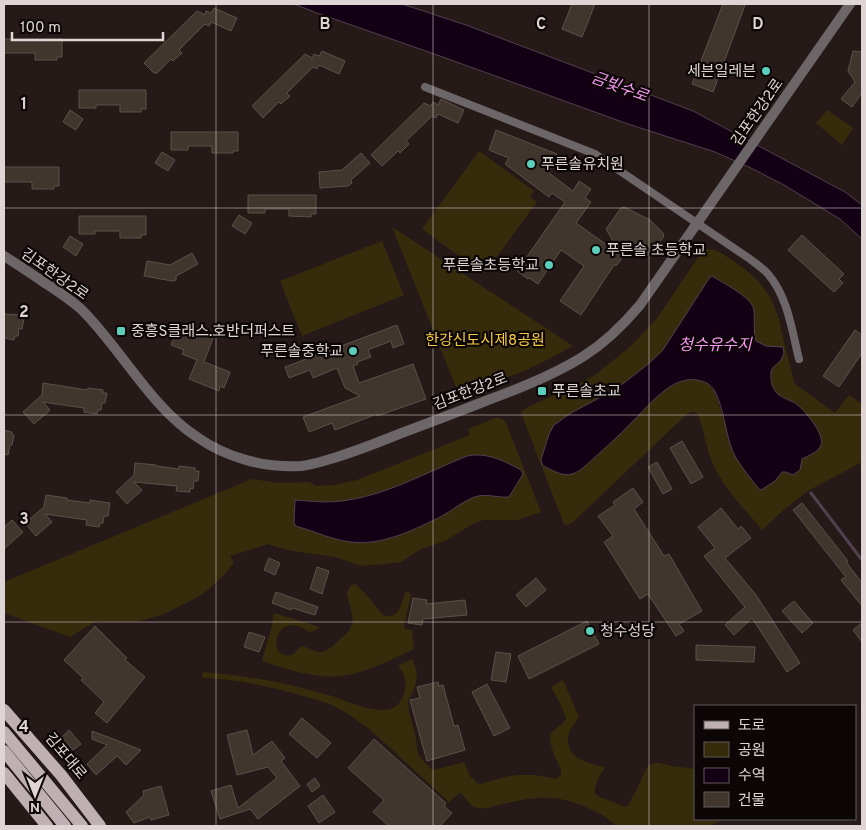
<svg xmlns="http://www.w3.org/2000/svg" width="866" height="830" viewBox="0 0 866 830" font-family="Overpass,'Noto Sans KR',sans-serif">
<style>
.green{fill:#362c0c;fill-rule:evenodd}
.water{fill:#140014;stroke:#51404e}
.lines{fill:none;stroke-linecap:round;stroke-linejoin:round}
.stream{stroke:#51404e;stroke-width:3}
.building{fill:#41362e;stroke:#5c5149}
.minor{stroke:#6d6668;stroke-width:8}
.tertiary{stroke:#6d6668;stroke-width:10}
.primary{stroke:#beb0b3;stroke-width:12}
.grid{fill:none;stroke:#ded5d4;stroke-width:1;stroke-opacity:0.55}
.poi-dot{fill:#5bcebc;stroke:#0c0706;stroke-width:2}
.labels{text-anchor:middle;stroke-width:4.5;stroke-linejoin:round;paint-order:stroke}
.poi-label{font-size:15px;fill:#ded5d4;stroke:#0c0706;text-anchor:start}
.street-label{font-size:15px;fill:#ded5d4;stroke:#0c0706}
.park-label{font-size:15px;fill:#f6ca3d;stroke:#0c0706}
.water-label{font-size:16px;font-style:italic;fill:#f497f0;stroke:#0c0706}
.grid-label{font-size:16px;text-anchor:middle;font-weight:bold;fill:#ded5d4;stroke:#0c0706;stroke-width:4.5;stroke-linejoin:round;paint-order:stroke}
</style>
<rect width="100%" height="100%" fill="#261a18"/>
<g class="green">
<polygon points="827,110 853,128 842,145 816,123"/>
<polygon points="479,151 534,191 530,197 537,202 484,274 422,229"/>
<polygon points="392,227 573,346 543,362 524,371 459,395"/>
<polygon points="382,241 404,295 302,336 280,281"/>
<path d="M708,249C717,249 724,255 732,260C744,268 758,279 766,291C776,305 780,322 783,338C787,354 791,369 795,384L835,413L849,395L862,404V462L808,491L786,508L762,530C745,509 724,489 713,464C706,448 704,431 698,415L695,412H691L686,415L573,522L567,525L564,524L521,413L523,410L530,406L577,385L595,375L631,346L649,327L658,317L699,256L703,251ZM712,276L749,300C750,308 753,337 756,341C761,347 770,346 776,346L780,360L774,366L771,370L772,386L778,394L796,404L802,409L817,428V450L802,459L786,472H782L775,481L762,489C750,477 740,465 733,450L716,395C712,386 706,381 696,380C667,378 646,409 627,427C612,442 596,458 578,471L543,466L541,460L549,434L560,421L616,389L647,365L662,351Z"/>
<path d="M495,418C500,418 504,419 506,423L541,512L517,520H483L473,524L445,541L421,549L401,562L386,564L361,566L335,557L293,551L273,546L268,544L230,556L234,563L223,576L208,590L196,598L164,614L140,621L128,622L96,621L70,637L4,613V582L252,479L279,483L310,482L315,486L334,485L357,480L470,435L468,429ZM474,455C491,454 506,462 521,470L507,497C496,496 486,494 476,497C464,500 453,510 442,516C421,528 388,542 363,543C341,543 320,534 299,527L295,500C310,501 326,503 341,501C385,496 425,473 467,456Z"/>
<path d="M355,584L362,590L383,615C399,620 401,605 405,593L408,592L411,595L404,625L405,629L412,630L414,649C391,660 366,673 341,676C315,679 287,669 262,661L271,630L274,613L320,627C317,629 313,632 310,632C307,632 305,629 303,628C293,624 285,623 279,633C277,637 275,643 277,648C279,654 287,658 293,654C296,652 298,648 301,646C308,647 313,652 320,652C326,652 333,646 337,642C361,624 351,616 347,593L351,585Z"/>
<path d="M412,659L416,668L417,675L415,687L408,701L409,712L415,733L418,755L431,769L433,770L464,762L470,776L477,783L480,784L505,777L517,775H535L557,779L561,774V769C557,761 546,740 552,732C557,727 563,725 566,718L560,703L551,687L563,680L579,717L578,719C575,723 570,728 569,733C568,735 568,738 568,741C569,759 589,764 605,767C602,772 593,786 595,793C596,794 597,795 598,796L625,807L628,805L637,789L644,773L648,766L653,763H659L672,766L695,769V819H724L710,826H616C604,812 569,798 550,798C536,797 521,800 508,803C500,804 485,810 478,808C471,807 465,798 461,793L458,794L449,802L374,733C362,723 349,714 336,707C324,701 312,699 300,695C267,686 236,679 202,678L203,672C238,675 272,680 306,689C315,691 323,694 332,696C349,702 365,710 384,710C406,709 412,680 398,666Z"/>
</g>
<g class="water">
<polygon points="294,4 402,4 466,25 693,111 845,192 862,205 862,239 840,219 784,185 751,168 715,152 628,124 440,56 317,13"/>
<path d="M712,276C723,283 752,297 754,310C755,321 753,330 756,341L766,346L783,347L784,353C783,356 782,358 781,360C777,365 772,366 771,372C770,379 772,389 778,394C782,398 790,400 795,403C804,409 825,434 821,445C819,452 808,456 802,459L800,470L793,475L786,472H782L775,481L761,490L759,489C751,479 743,469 736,458C725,439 725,408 714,390C711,385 706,382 701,381C673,372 648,407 630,424C619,436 606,447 594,458C587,464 580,472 572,474C563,477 552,470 543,466L541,460L549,434L554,425L571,413L616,389L647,365L662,351L670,339L710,277Z"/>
<path d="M474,455C491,454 506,462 521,470L523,474L509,497C499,498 489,494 478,496C465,499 451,512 438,518C412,531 380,546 351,542C333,540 316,532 299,527L296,526L294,523L295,500C310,501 326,503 341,501C385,496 425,473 467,456Z"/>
</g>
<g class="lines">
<polyline class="stream" points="811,493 862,560"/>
</g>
<g class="building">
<polygon points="572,4 595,4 582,37 562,29"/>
<polygon points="723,4 741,4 745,5 713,92 692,84"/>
<polygon points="214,8 237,18 231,31 211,22 209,26 205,24 179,50 182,53 173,61 171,59 157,73 154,73 144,63 197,11 205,15 206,11 211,13"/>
<polygon points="4,39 62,39 62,57 57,57 57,60 35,60 35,53 4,53"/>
<polygon points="322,51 345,61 339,74 319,65 317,69 313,67 287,93 290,96 281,104 279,102 263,118 252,106 305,54 312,58 314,54 319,56"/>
<polygon points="853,51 862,52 862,93 852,107 841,99 855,82 848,71"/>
<polygon points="79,90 146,90 146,109 141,109 141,112 120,112 120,105 96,105 96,108 79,108"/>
<polygon points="441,99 464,110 458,123 438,114 436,118 432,116 406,141 409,144 400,153 398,151 382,166 371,155 424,103 431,106 433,102 438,105"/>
<polygon points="70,110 83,119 76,130 63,122"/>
<polygon points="496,130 557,154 549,173 573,191 579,181 591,189 585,198 591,202 576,223 621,255 606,229 621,208 624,207 650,220 664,234 663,238 647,256 641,257 629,248 617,265 614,265 581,315 560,301 584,266 561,250 538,284 529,278 528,279 517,271 565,202 552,193 549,197 505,164 509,158 489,150"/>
<polygon points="171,132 238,132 238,151 233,151 233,153 212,153 212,146 188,146 188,150 171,150"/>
<polygon points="162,152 175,160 168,171 155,163"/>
<polygon points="361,153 370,163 351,180 352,183 348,186 320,188 319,172 342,170"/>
<polygon points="4,167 59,167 59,186 54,186 54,189 32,189 32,182 4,182"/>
<polygon points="248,195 316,195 316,214 311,214 311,217 289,216 289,209 265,209 265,213 248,213"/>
<polygon points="239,215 252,223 245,234 232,226"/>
<polygon points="79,216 146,216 146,235 141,235 141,238 120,238 120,231 95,231 95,234 79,234"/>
<polygon points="802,235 844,274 839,279 843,283 834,292 788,250"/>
<polygon points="70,236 83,244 76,256 63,247"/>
<polygon points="192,253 198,264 176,276 176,280 172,281 144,276 147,261 170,265"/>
<polygon points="4,314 20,315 19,318 24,319 22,329 19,328 18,336 15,336 14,340 4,338"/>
<polygon points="179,325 213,338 204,362 230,372 224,388 220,386 219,391 189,379 197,360 182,354 184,350 171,345"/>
<polygon points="397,325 404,344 393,348 391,341 368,350 371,357 357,362 358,364 353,366 359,383 413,364 426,399 377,416 377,414 335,430 332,423 309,432 303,417 360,396 345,388 337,368 313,378 310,370 289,378 285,367"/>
<polygon points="855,330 862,335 862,353 839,387 823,376"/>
<polygon points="43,383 87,390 88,388 103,390 103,393 107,393 105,403 102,403 101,410 98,410 97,414 84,412 84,408 43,402 50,410 34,424 23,412 42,395"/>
<polygon points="4,430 12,432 12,435 14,435 12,445 10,445 8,455 4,454"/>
<polygon points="682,441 703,477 691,484 670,448"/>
<polygon points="657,462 672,489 663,494 648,467"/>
<polygon points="135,463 156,465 156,466 179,469 179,466 195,468 195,471 199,471 198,481 194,481 193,489 190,488 190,492 176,491 177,486 134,482 142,490 127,504 116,492 134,475"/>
<polygon points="633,488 643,502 634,509 664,556 669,554 702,611 679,624 684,631 676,636 648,594 640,599 604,542 613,536 598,516 615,505 613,502"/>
<polygon points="46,495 67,498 67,500 90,503 90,500 110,503 108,516 104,516 103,523 100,523 99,527 86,525 87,520 45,514 52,522 36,536 25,523 44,507"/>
<polygon points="802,503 848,561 846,562 862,583 862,606 841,580 846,577 793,510"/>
<polygon points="721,508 738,529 741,526 751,538 725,558 756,595 800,663 787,672 752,618 734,635 725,625 745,607 704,556 715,548 698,527"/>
<polygon points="12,520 23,532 4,549 4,527"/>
<polygon points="269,558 280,563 275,575 264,570"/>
<polygon points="317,567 329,571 322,594 310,589"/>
<polygon points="536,578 546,590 526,607 516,595"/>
<polygon points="276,592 318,607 315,615 292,608 291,610 272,603"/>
<polygon points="413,598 427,600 426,604 465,600 467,615 423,619 422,625 408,623"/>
<polygon points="794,601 813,623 802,633 782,611"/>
<polygon points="587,621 599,644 529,679 518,656"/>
<polygon points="862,623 862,642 853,630"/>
<polygon points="95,626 127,658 125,660 145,677 107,723 95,713 104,702 81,680 83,678 64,660"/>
<polygon points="249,632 265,637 259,652 244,647"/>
<polygon points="696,645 755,647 754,662 696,660"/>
<polygon points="496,652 511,654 506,682 491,680"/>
<polygon points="438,682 439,686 443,685 454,726 458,725 465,750 427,761 410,700 420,698 417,687"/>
<polygon points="487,684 510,728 494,736 472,692"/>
<polygon points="302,718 331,743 317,758 289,734"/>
<polygon points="69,730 81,744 73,750 62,737"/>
<polygon points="247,730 253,755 272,741 285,758 281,761 300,786 258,819 250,809 220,819 211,791 231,785 238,808 277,778 268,767 237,775 227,735"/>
<polygon points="92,731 116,740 141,750 126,765 117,756 96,775 87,764 107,745 92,739"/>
<polygon points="374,739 446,803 444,806 452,813 440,826 389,826 373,812 384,800 348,768"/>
<polygon points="315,778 320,786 312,792 307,784"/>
<polygon points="161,786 169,815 151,820 150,817 134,823 126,812 144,795 143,791"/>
<polygon points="323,795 335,812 319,823 308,806"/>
</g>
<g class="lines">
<path class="minor" d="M425,87L595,154L750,259C756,264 763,268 768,274C788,297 792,331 799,359"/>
<path class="tertiary" d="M4,256C17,264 30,273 42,281C56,290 70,299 82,310C121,349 151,407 197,437C227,458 264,468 301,466C313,465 323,461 334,458C356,451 377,443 399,434C428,423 458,412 488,400C521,388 554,375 584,356C606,342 624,324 640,305L850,4"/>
<g class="primary">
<polyline points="4,710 61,775 100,826"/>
<polyline points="4,732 82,826"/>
<polyline points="4,751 65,826"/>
<polyline points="4,773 47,826"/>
</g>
</g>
<path class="grid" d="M216,4V826M433,4V826M649,4V826M4,208H862M4,415H862M4,622H862"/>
<g class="poi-dot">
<circle cx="766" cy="71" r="5"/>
<circle cx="531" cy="164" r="5"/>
<circle cx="596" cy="250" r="5"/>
<circle cx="549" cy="265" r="5"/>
<rect x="116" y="326" width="10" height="10" rx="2.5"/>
<circle cx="353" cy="351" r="5"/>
<rect x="537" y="386" width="10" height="10" rx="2.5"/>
<circle cx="590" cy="631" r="5"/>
</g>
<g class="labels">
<g class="poi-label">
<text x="756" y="76" text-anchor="end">세븐일레븐</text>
<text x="541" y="169">푸른솔유치원</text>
<text x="606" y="255">푸른솔 초등학교</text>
<text x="539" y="270" text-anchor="end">푸른솔초등학교</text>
<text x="131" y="336">중흥S클래스.호반더퍼스트</text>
<text x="343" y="356" text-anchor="end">푸른솔중학교</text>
<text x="552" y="396">푸른솔초교</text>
<text x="600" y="636">청수성당</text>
</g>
<g class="street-label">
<text transform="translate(757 112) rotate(-55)" y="5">김포한강2로</text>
<text transform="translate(55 274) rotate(35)" y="5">김포한강2로</text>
<text transform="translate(470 391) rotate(-21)" y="5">김포한강2로</text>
<text transform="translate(66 756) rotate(50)" y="5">김포대로</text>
</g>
<g class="park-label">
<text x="485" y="345">한강신도시제8공원</text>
</g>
<g class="water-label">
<text transform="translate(620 86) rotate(20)" y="6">금빛수로</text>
<text x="715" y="350">청수유수지</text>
</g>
</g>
<g class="grid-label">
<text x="325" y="29">B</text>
<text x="541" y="29">C</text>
<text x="758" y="29">D</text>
<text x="24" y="109">1</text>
<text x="24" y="317">2</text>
<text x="24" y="524">3</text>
<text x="24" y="732">4</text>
</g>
<rect width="866" height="830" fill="none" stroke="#ded5d4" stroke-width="10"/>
<rect x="694" y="705" width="162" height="115" fill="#0c0706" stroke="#605958"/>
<rect x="704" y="721" width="25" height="8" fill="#beb0b3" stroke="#605958"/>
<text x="738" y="730" font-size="15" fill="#ded5d4">도로</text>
<rect x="704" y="742" width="25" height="15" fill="#362c0c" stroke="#605958"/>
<text x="738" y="755" font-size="15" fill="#ded5d4">공원</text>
<rect x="704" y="768" width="25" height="15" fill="#140014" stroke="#605958"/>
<text x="738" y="780" font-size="15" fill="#ded5d4">수역</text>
<rect x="704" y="792" width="25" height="15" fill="#41362e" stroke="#605958"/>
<text x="738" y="805" font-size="15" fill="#ded5d4">건물</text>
<g transform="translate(35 795) rotate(180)" stroke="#0c0706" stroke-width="4" paint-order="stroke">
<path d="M0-4L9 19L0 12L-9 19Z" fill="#ded5d4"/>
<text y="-8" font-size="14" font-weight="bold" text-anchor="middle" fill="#ded5d4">N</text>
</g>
<path d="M12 32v8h151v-8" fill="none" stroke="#ded5d4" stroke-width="2.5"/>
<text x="20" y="32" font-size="15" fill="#ded5d4" stroke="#0c0706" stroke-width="4" paint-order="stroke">100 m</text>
</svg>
